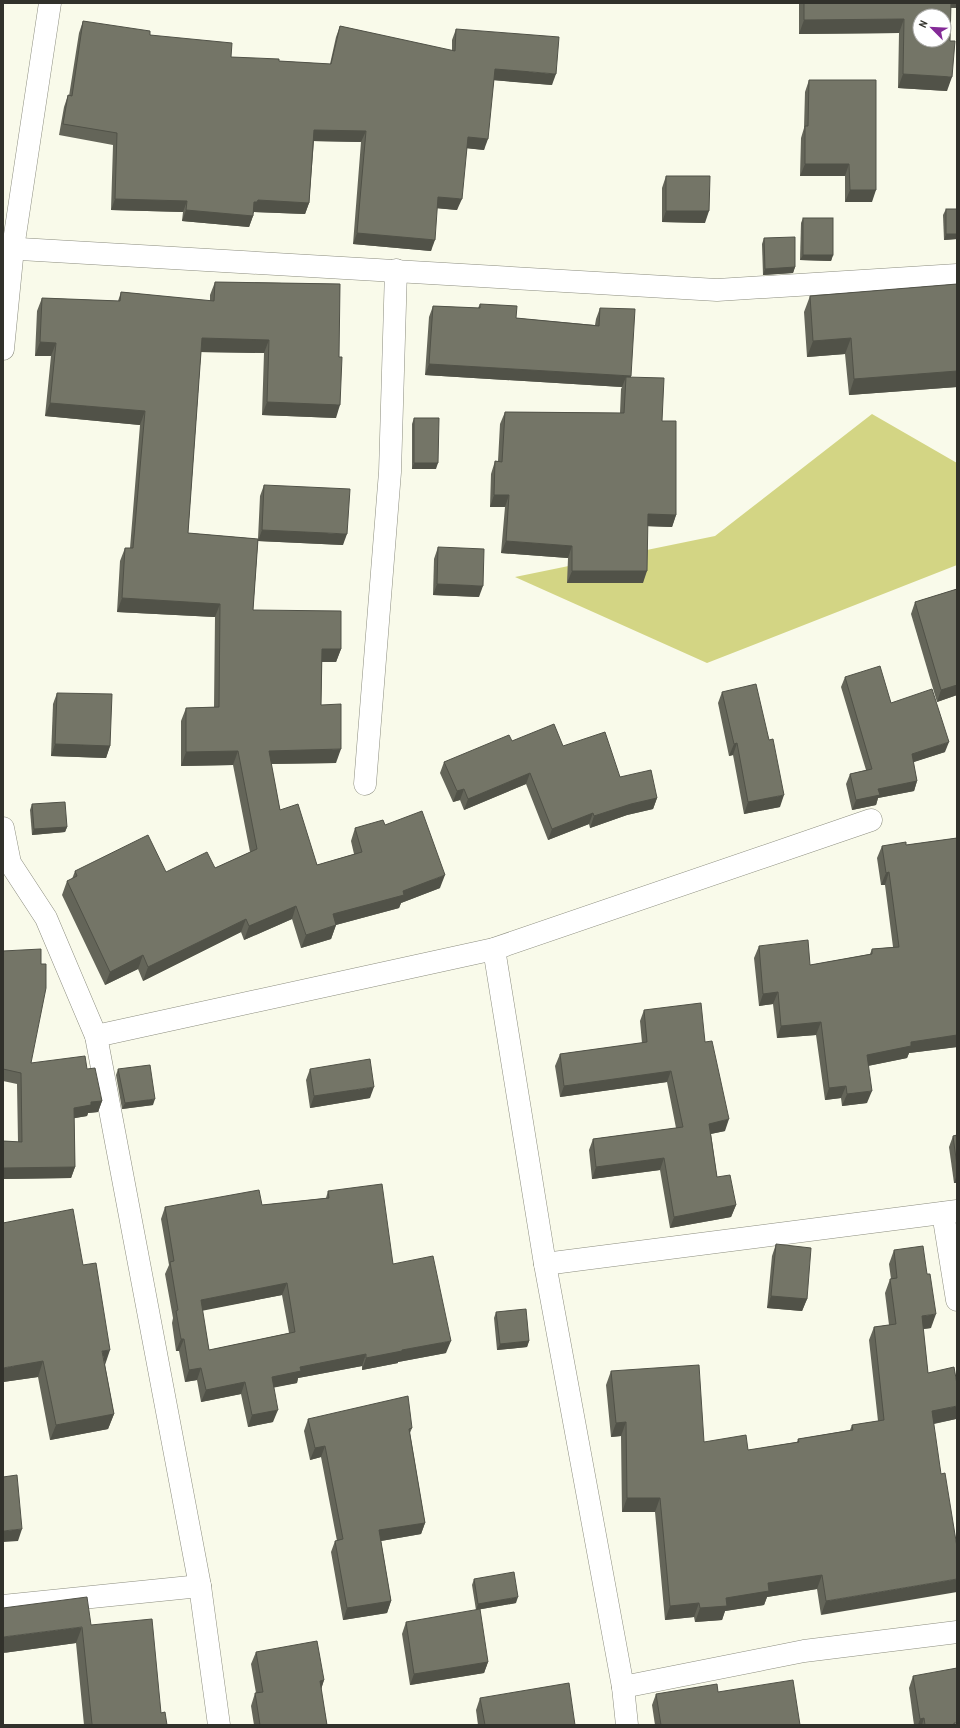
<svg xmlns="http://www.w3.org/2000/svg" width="960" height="1728" viewBox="0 0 960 1728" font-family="'Archivo Narrow',sans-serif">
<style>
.green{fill:#d3d584}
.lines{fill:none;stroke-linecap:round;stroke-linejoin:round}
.minor-casing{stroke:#8c8d7f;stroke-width:23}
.minor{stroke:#fff;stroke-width:22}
.wall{fill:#646559;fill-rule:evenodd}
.shaded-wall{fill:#515248}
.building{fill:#747567;stroke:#515248;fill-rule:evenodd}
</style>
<rect width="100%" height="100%" fill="#f9faea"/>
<polygon class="green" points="872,414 957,463 957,565 707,663 515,577 715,536"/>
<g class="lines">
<defs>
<g id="minor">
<polyline points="3,248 717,290 957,275"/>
<polyline points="3,349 13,248 50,3"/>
<polyline points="365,784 390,472 396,270"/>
<polyline points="3,828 10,863 46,918 96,1036 200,1586 219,1725"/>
<polyline points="494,949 545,1264 623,1687 627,1725"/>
<polyline points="96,1036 494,949 871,820"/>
<polyline points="943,1213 957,1300"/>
<polyline points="545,1264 957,1211"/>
<polyline points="3,1606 200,1586"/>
<polyline points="623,1687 804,1651 957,1632"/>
</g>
</defs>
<use href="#minor" class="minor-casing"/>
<use href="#minor" class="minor"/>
</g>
<g class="wall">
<polygon points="799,3 957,3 957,8 951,8 947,91 898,88 899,33 799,34"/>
<polygon points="83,21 150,35 231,57 279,61 330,64 336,37 340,26 452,51 452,40 456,29 552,85 494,80 484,150 467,148 457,210 437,208 431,251 353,244 361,142 314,141 309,203 305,214 254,212 253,213 253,216 249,227 182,221 183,212 111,210 113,145 59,135 64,107 68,95 69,96 79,33"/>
<polygon points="809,80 872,202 845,202 845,176 800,176 801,138 804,128 805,92"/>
<polygon points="666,176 705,223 662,222 662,188"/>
<polygon points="946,209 957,209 957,239 944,240 943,215"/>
<polygon points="803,218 833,255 831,261 800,260 801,223"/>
<polygon points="764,238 795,267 793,273 763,275 762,244"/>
<polygon points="215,282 340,284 336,418 262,415 264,353 201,352 188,533 258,539 260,496 264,485 343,545 258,541 253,610 341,649 336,662 322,662 321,705 336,763 271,764 280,810 317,865 354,854 351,841 355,828 385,825 440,888 401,903 399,908 336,925 331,939 301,948 292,919 244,940 241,932 143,981 138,969 105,985 62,895 67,881 72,879 75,871 166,872 215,868 250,852 233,765 181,766 181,721 186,708 214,707 215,617 117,612 120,561 125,548 130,548 140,425 45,416 51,356 35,356 37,311 42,298 118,301 121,292 210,301 210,295"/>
<polygon points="957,284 957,387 849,395 845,354 807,357 804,312 810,296"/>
<polygon points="480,304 516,318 595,325 596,319 600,308 631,376 631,377 662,421 676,515 672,527 647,526 643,583 567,583 568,558 501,553 505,507 490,507 491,474 495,461 498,461 500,424 505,412 620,413 621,389 622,387 425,375 429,317 433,306 478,308"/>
<polygon points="414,418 436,469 412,469 412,424"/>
<polygon points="438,547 479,597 433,595 434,559"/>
<polygon points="957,589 957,695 937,702 911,614 915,602"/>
<polygon points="845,677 891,703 945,752 913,762 917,781 914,791 878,798 876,805 852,810 846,784 850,774 866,770 841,687"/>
<polygon points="722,692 780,807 744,814 733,755 729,756 718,703"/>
<polygon points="57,693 110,746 106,758 51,756 53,704"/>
<polygon points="512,741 563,746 657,798 653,809 627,815 590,828 589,824 548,840 526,784 464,810 460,800 453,802 440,773 444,762"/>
<polygon points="32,804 67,827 65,832 32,835 30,810"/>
<polygon points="957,838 957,1047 909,1053 907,1058 868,1066 867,1103 842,1106 841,1098 825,1100 816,1035 777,1038 773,1004 759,1006 754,958 759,946 810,965 870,954 872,949 893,947 885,885 881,885 877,858 882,846 906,845"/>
<polygon points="3,951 31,1063 87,1069 102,1101 98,1112 88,1113 87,1116 74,1118 75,1167 71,1178 3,1179 3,1141 18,1142 17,1084 3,1081"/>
<polygon points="644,1010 705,1042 725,1131 711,1134 717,1177 736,1205 731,1217 670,1228 660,1170 592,1179 589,1150 593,1139 676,1128 667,1082 560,1097 555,1066 560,1054 642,1043 640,1021"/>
<polygon points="118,1069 153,1105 122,1109 116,1075"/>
<polygon points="310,1069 370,1098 310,1108 306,1080"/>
<polygon points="957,1135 957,1183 954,1183 949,1147 953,1136"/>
<path d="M328,1191L393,1264L446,1353L398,1362V1363L362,1370V1366L298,1378L297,1383L274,1387L273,1422L248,1427L241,1394L201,1402L197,1380L185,1382L179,1351H176L172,1323L173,1318L165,1274L169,1265L161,1219L165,1207L262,1205L326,1198ZM282,1295L289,1333L209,1350L202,1310Z"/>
<polygon points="776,1244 807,1299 802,1311 767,1308 772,1256"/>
<polygon points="894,1250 931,1328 923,1329 928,1373 956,1419 934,1424 821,1615 817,1589 767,1597 764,1605 725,1611 722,1620 695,1622 694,1617 665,1620 655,1512 622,1512 621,1436 611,1437 606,1385 611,1371 704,1442 748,1450 797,1442 798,1439 850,1430 852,1425 878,1421 869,1340 874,1327 889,1325 885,1293 890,1279 891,1279 889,1264"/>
<polygon points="83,1265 105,1365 114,1414 108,1429 50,1440 38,1377 3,1382"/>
<polygon points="496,1312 529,1341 527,1347 497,1350 494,1318"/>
<polygon points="308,1419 412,1428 410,1433 425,1523 421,1534 381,1541 391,1601 387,1613 343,1620 331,1552 335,1541 337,1541 321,1457 310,1460 304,1431"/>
<polygon points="474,1579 516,1603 476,1610 472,1585"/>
<polygon points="406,1622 488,1662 484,1673 410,1685 402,1634"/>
<polygon points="91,1625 161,1713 84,1725 76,1643 3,1653"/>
<polygon points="256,1652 324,1680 321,1689 327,1725 254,1725 251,1706 255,1693 256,1693 251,1664"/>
<polygon points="913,1676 957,1725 914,1725 909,1688"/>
<polygon points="718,1692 800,1725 655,1725 652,1705 656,1694"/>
<polygon points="480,1698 575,1725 478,1725 476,1710"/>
</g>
<g class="shaded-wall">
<polygon points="947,3 957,3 957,8 946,7"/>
<polygon points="904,19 899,33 799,34 804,20"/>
<polygon points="495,69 556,74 552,85 491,80"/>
<polygon points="903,74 952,77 947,91 898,88"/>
<polygon points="314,130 366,131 361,142 310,141"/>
<polygon points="468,137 488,139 484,150 464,148"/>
<polygon points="805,164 849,164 845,176 800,176"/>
<polygon points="850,190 876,190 872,202 845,202"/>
<polygon points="438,197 462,199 457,210 434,208"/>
<polygon points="115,199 187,201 183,212 111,210"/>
<polygon points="258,200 309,203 305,214 254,212 253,213 250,213 254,202"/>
<polygon points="186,210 253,216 249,227 182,221"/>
<polygon points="666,211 709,211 705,223 662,222"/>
<polygon points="357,233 435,240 431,251 353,244"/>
<polygon points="946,234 957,234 957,239 944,240"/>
<polygon points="803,255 833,255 831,261 800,260"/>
<polygon points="795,267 793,273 763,275 765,269"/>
<polygon points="202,338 269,340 264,353 197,352"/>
<polygon points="851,338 845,354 807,357 813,341"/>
<polygon points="40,342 56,343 51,356 35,356"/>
<polygon points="429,364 631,376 627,388 626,377 622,387 425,375"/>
<polygon points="957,371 957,387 849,395 854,379"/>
<polygon points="267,402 340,405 336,418 262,415"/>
<polygon points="50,403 145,411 140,425 45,416"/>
<polygon points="414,463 438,463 436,469 412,469"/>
<polygon points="494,495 509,495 505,507 490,507"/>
<polygon points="648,514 676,515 672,527 643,526"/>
<polygon points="262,530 347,534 343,545 258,541"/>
<polygon points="506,541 572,546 568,558 501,553"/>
<polygon points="572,571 647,571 643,583 567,583"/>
<polygon points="437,584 483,586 479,597 433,595"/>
<polygon points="122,598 220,604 215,617 117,612"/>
<polygon points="322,649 341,649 336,662 317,662"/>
<polygon points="957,685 957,695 937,702 941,690"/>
<polygon points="949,742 945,752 908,764 912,754"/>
<polygon points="737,743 733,755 729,756 734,744"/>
<polygon points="55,744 110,746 106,758 51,756"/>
<polygon points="341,749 336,763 264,764 269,751"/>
<polygon points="238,751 233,765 181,766 186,752"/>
<polygon points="530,773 526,784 464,810 468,799"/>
<polygon points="917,781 914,791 878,798 876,805 852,810 856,800 878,789"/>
<polygon points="464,789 460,800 453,802 457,791"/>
<polygon points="784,795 780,807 744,814 748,802"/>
<polygon points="657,798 653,809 627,815 590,828 594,816 631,804"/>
<polygon points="593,813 589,824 548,840 552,829"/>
<polygon points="67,827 65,832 32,835 34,829"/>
<polygon points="889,872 885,885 881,885 886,873"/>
<polygon points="445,875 440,888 401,903 399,908 328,927 333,914 403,891"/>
<polygon points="296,906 292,919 244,940 249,926"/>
<polygon points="246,919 241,932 143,981 148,967"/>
<polygon points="336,925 331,939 301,948 306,935"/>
<polygon points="143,955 138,969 105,985 110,972"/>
<polygon points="778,992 773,1004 759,1006 763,994"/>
<polygon points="821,1022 816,1035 777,1038 781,1026"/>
<polygon points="957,1035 957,1047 909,1053 907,1058 862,1067 867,1055 911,1042"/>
<polygon points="671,1071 667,1082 560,1097 564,1086"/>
<polygon points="846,1086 841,1098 825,1100 829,1088"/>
<polygon points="374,1087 370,1098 310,1108 314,1096"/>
<polygon points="872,1091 867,1103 842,1106 847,1094"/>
<polygon points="155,1099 153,1105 122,1109 125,1103"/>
<polygon points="102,1101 98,1112 88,1113 87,1116 70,1119 74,1108 91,1102"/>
<polygon points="729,1119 725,1131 705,1135 709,1124"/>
<polygon points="664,1158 660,1170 592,1179 596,1167"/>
<polygon points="75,1167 71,1178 3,1179 3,1168"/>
<polygon points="957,1174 957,1183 954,1183"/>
<polygon points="736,1205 731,1217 670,1228 674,1217"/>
<polygon points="287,1283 282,1295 196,1312 201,1300"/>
<polygon points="771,1296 807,1299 802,1311 767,1308"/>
<polygon points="936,1314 931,1328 916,1330 922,1316"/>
<polygon points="181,1339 184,1339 179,1351 176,1351"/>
<polygon points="451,1341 446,1353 398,1362 398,1363 362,1370 366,1358 402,1350"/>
<polygon points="529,1341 527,1347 497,1350 500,1344"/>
<polygon points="110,1350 105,1365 102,1351"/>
<polygon points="366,1354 362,1366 298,1378 297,1383 267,1389 272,1377 300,1367"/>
<polygon points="43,1361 38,1377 3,1382 3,1368"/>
<polygon points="201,1368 197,1380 185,1382 189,1370"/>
<polygon points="245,1382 241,1394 201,1402 206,1390"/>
<polygon points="957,1406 957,1416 956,1419 927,1425 932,1411"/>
<polygon points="278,1410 273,1422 248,1427 252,1415"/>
<polygon points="114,1414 108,1429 50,1440 56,1425"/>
<polygon points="626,1422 621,1436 611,1437 616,1423"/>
<polygon points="325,1446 321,1457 310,1460 315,1448"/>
<polygon points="627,1498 660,1498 655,1512 622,1512"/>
<polygon points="425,1523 421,1534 375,1542 379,1530"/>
<polygon points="22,1529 18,1541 3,1542 3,1531"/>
<polygon points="822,1575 817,1589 767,1597 764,1605 725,1611 722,1620 695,1622 700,1608 726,1598 768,1583"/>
<polygon points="957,1579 957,1592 821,1615 826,1601"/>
<polygon points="518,1597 516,1603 476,1610 478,1604"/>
<polygon points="391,1601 387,1613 343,1620 347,1608"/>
<polygon points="699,1603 694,1617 665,1620 670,1606"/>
<polygon points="82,1627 76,1643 3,1653 3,1637"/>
<polygon points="488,1662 484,1673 410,1685 414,1674"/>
<polygon points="324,1680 320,1693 320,1681"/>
<polygon points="924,1718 922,1725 918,1725 920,1719"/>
</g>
<g class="building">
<path d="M804,3H951L950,41H955L952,77L903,74L904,19L804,20ZM920,16H944V40H920Z"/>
<polygon points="83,21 150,31 150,35 232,43 231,57 279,59 279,61 331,64 340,26 455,51 456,29 559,37 556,74 495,69 488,139 468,137 462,199 438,197 435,240 357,233 366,131 314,130 309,203 258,200 257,202 254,202 253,216 186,210 187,201 115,199 117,133 63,124 68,95 72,96"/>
<polygon points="809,80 876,80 876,190 850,190 849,164 805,164 805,126 808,126"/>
<polygon points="666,176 710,176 709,211 666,211"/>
<rect x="946" y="209" width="11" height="25"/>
<rect x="803" y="218" width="30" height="37"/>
<polygon points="795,237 795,267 765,269 764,238"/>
<polygon points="215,282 340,284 339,357 342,357 340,405 267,402 269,340 202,338 188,533 258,539 253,610 341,611 341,649 322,649 321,705 341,704 341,749 269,751 280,810 298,804 317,865 362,852 355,828 383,820 385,825 422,811 445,875 403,891 404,895 333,914 336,925 306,935 296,906 249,926 246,919 148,967 143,955 110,972 67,881 77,876 75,871 148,835 166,872 207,852 215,868 257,849 238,751 186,752 186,708 219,707 220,604 122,598 125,548 133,548 145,411 50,403 56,343 40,342 42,298 120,301 121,292 214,301"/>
<polygon points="957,284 957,371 854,379 851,338 813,341 810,296"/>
<polygon points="480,304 517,306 516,318 599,326 600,308 635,309 631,376 429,364 433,306 480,308"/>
<polygon points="626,377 664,378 662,421 676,421 676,515 648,514 647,571 572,571 572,546 506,541 509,495 494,495 495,461 502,462 505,412 624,413"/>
<polygon points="414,418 439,418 438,463 414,463"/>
<polygon points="264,485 350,489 347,534 262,530"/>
<polygon points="438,547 484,549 483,586 437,584"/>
<polygon points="957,589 957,685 941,690 915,602"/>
<polygon points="880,666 891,703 932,689 949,742 912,754 917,781 878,789 880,795 856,800 850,774 872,769 845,677"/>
<polygon points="756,684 769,740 773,739 784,795 748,802 737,743 734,744 722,692"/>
<polygon points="57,693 112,694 110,746 55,744"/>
<polygon points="554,724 563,746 605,732 620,777 651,770 657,798 631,804 594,816 593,813 552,829 530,773 468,799 464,789 457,791 444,762 509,735 512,741"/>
<polygon points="65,802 67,827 34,829 32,804"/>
<polygon points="957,838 957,1035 911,1042 911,1046 867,1055 872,1091 847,1094 846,1086 829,1088 821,1022 781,1026 778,992 763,994 759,946 808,940 810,965 872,954 872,949 899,947 889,872 886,873 882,846 906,842 906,845"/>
<polygon points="41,949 41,964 46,964 46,988 31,1063 85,1056 87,1069 95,1068 102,1101 91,1102 91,1105 74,1108 75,1167 3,1168 3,1141 22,1142 21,1073 3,1069 3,951"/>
<polygon points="701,1003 705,1042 712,1041 729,1119 709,1124 717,1177 730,1175 736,1205 674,1217 664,1158 596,1167 593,1139 683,1127 671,1071 564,1086 560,1054 647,1042 644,1010"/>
<polygon points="370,1059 374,1087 314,1096 310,1069"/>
<polygon points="150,1065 155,1099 125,1103 118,1069"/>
<polygon points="957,1135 957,1166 953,1136"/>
<path d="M382,1184L393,1264L433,1256L451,1341L402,1350V1351L366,1358V1354L300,1367L301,1371L272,1377L278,1410L252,1415L245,1382L206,1390L201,1368L189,1370L184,1339H181L176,1311L178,1310L170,1262L174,1261L165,1207L259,1190L262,1205L329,1198L328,1191ZM287,1283L295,1332L209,1350L201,1300Z"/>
<polygon points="73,1209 83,1265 96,1263 110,1350 102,1351 114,1414 56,1425 43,1361 3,1368 3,1223"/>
<polygon points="776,1244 811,1248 807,1299 771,1296"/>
<polygon points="923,1246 927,1274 930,1274 936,1314 922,1316 928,1373 954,1367 957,1384 957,1406 932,1411 941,1474 945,1473 957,1547 957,1579 826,1601 822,1575 768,1583 769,1591 726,1598 727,1606 700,1608 699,1603 670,1606 660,1498 627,1498 626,1422 616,1423 611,1371 699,1365 704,1442 746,1435 748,1450 799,1442 798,1439 853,1430 852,1425 884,1420 874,1327 896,1324 890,1279 897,1278 894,1250"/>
<polygon points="526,1309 529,1341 500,1344 496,1312"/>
<polygon points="408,1396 412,1428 409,1429 425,1523 379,1530 391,1601 347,1608 335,1541 343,1539 325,1446 315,1448 308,1419"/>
<polygon points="17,1475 22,1529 3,1531 3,1477"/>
<polygon points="514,1572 518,1597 478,1604 474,1579"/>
<polygon points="87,1597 91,1625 152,1619 161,1713 165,1712 167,1725 86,1725 92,1724 82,1627 3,1637 3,1608"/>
<polygon points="480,1609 488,1662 414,1674 406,1622"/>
<polygon points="317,1641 324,1680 320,1681 327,1725 260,1725 255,1693 263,1692 256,1652"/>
<polygon points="957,1668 957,1723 954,1723 954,1725 925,1725 924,1718 920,1719 913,1676"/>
<polygon points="793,1680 800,1725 661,1725 656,1694 717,1684 718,1692"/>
<polygon points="569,1683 575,1725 485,1725 480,1698"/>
</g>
<rect width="960" height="1728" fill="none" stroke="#31312b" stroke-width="8"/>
<g transform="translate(932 28) rotate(294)"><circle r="19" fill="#ffffff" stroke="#adadaa"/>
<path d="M0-3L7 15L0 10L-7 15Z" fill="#842a97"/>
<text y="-6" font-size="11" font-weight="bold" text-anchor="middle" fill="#31312b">N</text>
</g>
</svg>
